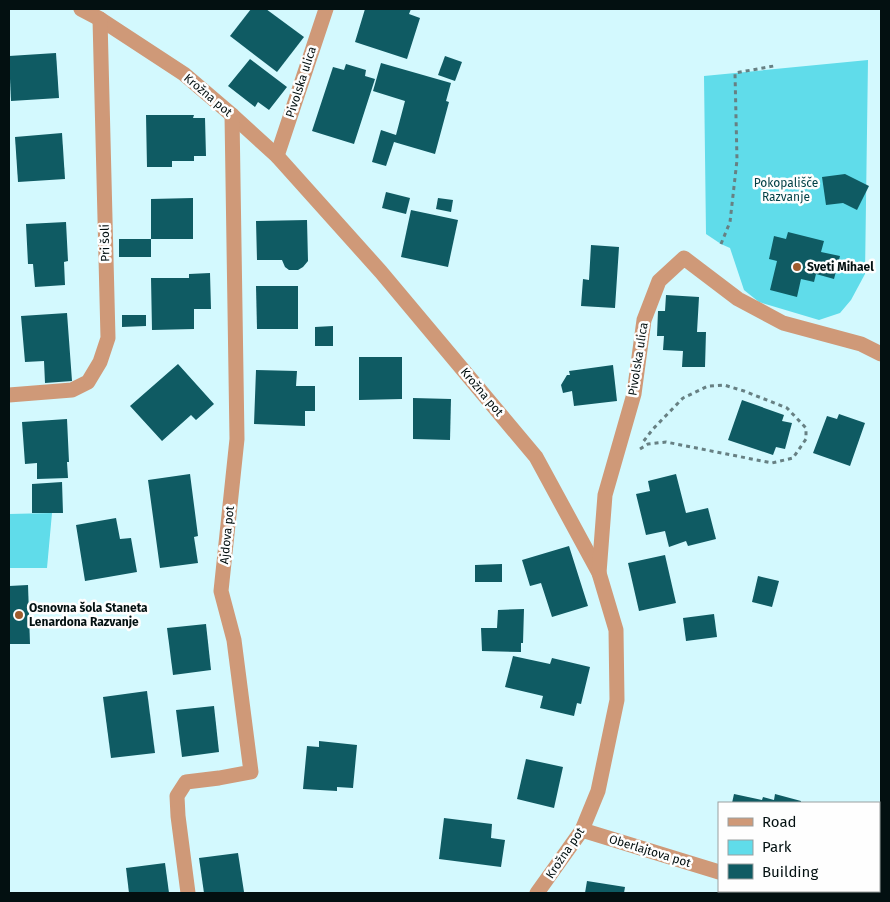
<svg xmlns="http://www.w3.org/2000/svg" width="890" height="902" viewBox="0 0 890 902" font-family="'Fira Sans',sans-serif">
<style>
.green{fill:#60dcea}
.building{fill:#0f5b63}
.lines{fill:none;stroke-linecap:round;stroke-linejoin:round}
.path{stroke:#678083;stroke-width:3;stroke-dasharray:4 4;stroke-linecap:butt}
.minor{stroke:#cf9978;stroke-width:15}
.poi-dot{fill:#9f5b2d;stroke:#fefefe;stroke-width:2}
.labels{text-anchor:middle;stroke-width:5;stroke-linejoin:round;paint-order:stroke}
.street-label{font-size:12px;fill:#031011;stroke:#fefefe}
.park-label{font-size:12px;fill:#003f45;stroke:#fefefe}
.poi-label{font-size:12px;font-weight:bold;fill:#031011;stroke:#fefefe;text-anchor:start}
</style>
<rect width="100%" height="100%" fill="#d3f9fe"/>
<g class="green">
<polygon points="868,60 865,274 851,300 840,313 819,320 759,302 744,290 730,248 721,244 706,234 704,76"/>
<polygon points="52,513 47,568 9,568 9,514"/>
</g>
<g class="building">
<polygon points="251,9 266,9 304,37 277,72 230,36"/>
<polygon points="365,9 411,9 409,14 420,18 407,59 355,42"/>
<polygon points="56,53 59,98 11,101 9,56"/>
<polygon points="445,56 462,62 455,81 438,75"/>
<polygon points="250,59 287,87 269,110 258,102 255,107 228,86"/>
<polygon points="381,63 451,83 446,101 449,102 435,154 394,142 386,166 372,162 381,130 396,135 405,101 373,91"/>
<polygon points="346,64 366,70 365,76 375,79 354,144 312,131 333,67 344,70"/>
<polygon points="146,115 194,115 193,118 205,118 206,156 194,156 194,161 172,161 172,167 147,167"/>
<polygon points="62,133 65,179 18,182 15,137"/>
<polygon points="845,174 869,186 857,210 843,203 826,205 822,177"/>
<polygon points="386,192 410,198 406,214 382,208"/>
<polygon points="193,198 193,239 151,239 151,199"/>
<polygon points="438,198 453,200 451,212 436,209"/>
<polygon points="411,210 458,220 448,267 401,257"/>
<polygon points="307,220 308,261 303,267 298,270 289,270 285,267 282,260 257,260 256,221"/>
<polygon points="66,222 68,261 64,262 65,285 35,287 33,264 28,264 26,224"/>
<polygon points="788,232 824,241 821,252 840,256 834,279 816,274 814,282 801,279 797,297 770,290 777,261 769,259 774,236 786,239"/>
<rect x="119" y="239" width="32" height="18"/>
<polygon points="591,245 619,247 615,308 581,306 583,279 589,280"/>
<polygon points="210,273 211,309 194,309 194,329 152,330 151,278 189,278 189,274"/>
<polygon points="256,286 298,286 298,329 257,329"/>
<polygon points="666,295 699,297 697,332 706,332 705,367 682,367 683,351 663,350 664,336 657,336 658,311 665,311"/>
<polygon points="67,313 72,381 45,383 44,361 25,362 21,316"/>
<polygon points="122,315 146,315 146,326 122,327"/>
<polygon points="333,326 333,346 315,346 315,327"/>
<polygon points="359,357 402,357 402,399 359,400"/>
<polygon points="178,364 214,404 196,420 191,415 162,441 130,406"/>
<polygon points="613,365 617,401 574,406 572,391 563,393 561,385 567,375 570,375 569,371"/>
<polygon points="256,370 297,371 296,386 315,386 315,411 305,411 305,426 254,424"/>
<polygon points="413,398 451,399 450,440 413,439"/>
<polygon points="742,400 784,415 782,421 792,423 785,449 776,447 773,455 728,440"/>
<polygon points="839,414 865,423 850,466 813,453 827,416 837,419"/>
<polygon points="67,419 69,462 67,462 68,478 37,479 37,463 25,464 22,422"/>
<polygon points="190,474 198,536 194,537 198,563 160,568 148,480"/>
<polygon points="676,474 686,513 708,508 716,539 688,546 686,541 669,547 665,531 646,535 636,494 650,491 648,481"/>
<polygon points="62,482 63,513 32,513 32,484"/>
<polygon points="116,518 120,539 131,538 137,572 85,581 76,525"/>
<polygon points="569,546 588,606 552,617 541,583 530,586 522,560"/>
<polygon points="665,555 676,603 639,611 628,563"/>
<polygon points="502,564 502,582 475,582 475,565"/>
<polygon points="758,576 779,581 772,607 752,602"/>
<polygon points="28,585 30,644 9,644 9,586"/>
<polygon points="524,609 523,643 521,643 521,652 482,651 481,628 497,628 498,610"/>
<polygon points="714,614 717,637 686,641 683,618"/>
<polygon points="206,624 211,670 173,675 167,628"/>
<polygon points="513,656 550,664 552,658 590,667 581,704 577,703 574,716 540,708 543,696 505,687"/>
<polygon points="147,691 155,753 111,758 103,697"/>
<polygon points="214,706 219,752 182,757 176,710"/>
<polygon points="319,741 357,745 353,788 337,787 337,791 303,789 307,746 319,747"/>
<polygon points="526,759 563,767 554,808 517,799"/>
<polygon points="734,794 762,800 763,797 774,800 775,794 801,801 801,803 732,803"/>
<polygon points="444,818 492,824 491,838 505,840 501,867 439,859"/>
<polygon points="238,853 244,892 204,893 199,858"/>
<polygon points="165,863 169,893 129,893 126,868"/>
<polygon points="587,881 625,887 624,893 585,893"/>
</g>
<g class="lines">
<g class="path">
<polyline points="721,244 730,222 737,160 735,73 774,66"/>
<polyline points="640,449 648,444 666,442 772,463 793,458 806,439 806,428 787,408 744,391 724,385 708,386 683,398 653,429 643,442"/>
</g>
<g class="minor">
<polyline points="81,9 100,19 184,74 232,115 277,156 381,272 536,457 599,573 616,630 617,700 598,791 582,830 537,893"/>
<polyline points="277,156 326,9"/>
<polyline points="9,395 72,390 88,382 100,362 108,338 100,19"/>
<polyline points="599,573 605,495 634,394 644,320 659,281 684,258 738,299 783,323 861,344 881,354"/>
<polyline points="582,830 719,872"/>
<polyline points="776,891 784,893"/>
<polyline points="188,893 178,816 177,796 186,782 219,778 251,772 234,640 221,591 237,439 232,115"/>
</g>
</g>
<g class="poi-dot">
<circle cx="797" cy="267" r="5"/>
<circle cx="19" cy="615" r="5"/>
</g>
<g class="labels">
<g class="street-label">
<text transform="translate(301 82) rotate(-72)" y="4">Pivolska ulica</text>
<text transform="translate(208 95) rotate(40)" y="4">Krožna pot</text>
<text transform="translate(105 243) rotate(-91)" y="4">Pri šoli</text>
<text transform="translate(638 359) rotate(-81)" y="4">Pivolska ulica</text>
<text transform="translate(482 392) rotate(50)" y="4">Krožna pot</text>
<text transform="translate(227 535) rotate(-84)" y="4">Ajdova pot</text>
<text transform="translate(650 851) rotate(17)" y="4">Oberlajtova pot</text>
<text transform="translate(565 853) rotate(-56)" y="4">Krožna pot</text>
</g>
<g class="park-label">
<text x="786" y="187">Pokopališče<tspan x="786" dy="14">Razvanje</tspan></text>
</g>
<g class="poi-label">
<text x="807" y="271">Sveti Mihael</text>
<text x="29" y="612">Osnovna šola Staneta<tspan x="29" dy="14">Lenardona Razvanje</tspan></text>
</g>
</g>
<rect width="890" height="902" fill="none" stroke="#031011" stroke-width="20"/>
<rect x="718" y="802" width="162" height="90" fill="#fefefe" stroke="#9a9f9f"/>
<rect x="728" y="818" width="25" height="8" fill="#cf9978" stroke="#9a9f9f"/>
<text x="762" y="827" font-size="15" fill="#031011">Road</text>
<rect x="728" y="840" width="25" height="15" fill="#60dcea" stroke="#9a9f9f"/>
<text x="762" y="852" font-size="15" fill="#031011">Park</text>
<rect x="728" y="864" width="25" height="15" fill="#0f5b63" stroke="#9a9f9f"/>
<text x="762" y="877" font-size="15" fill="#031011">Building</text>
</svg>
